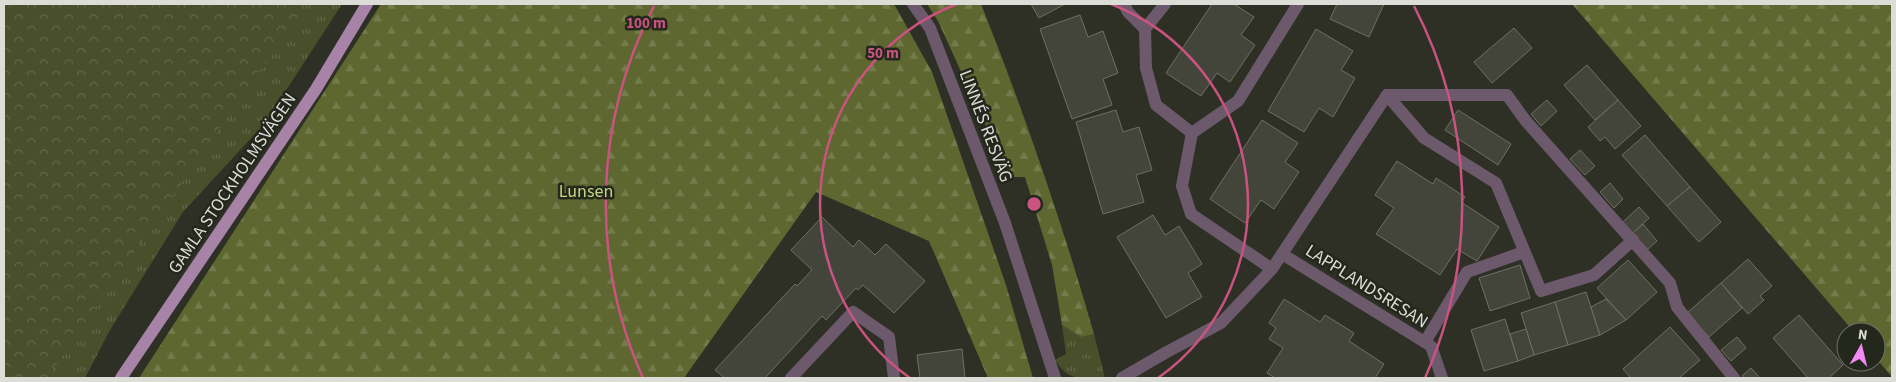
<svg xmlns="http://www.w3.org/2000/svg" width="1896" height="382" viewBox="0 0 1896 382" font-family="'Source Sans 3',sans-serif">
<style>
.grass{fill:url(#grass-tufts)}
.forest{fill:url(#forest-firs)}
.park{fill:url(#park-crowns)}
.building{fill:#43453a;stroke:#6d7063}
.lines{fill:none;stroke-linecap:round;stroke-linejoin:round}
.minor{stroke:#6c5a6c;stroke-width:12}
.major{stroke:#a783a7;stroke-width:12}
.ring{fill:none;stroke:#ca5380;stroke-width:2.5}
.labels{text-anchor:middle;stroke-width:5;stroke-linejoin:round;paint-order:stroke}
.street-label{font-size:18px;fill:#dbddd6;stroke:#24271c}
.park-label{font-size:18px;fill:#c6d581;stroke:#24271c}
.centre{fill:#ca5380;stroke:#24271c;stroke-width:2.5}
.ring-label{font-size:15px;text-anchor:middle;font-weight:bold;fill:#ca5380;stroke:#24271c;stroke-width:5;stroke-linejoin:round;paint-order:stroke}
</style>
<defs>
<pattern id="grass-tufts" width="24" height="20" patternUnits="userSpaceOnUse" patternTransform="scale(1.25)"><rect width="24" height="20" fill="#484f2a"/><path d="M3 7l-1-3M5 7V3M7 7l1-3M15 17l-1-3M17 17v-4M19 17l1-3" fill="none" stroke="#626848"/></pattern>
<pattern id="forest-firs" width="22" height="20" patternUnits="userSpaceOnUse" patternTransform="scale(1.25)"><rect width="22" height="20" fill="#5e6730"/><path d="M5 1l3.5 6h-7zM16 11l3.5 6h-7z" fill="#747c4d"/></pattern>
<pattern id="park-crowns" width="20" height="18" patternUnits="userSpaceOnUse" patternTransform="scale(1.25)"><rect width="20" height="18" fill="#484f2a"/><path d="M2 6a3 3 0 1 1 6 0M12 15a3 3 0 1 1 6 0" fill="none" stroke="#626848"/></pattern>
</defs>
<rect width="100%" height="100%" fill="#2e3026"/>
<g class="grass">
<polygon points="4,4 342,4 265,123 183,212 110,330 85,378 4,378"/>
<path d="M1062,325L1081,337L1094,334L1105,378C1079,378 1070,382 1055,360L1066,354Z"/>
</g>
<g class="forest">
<polygon points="381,4 894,4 932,72 1006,285 1033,378 988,378 929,241 816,192 684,378 139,378"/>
<path d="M927,4H981C1024,112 1062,222 1094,334L1081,337L1062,325L1052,265L1025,177H1009L938,21Z"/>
<polygon points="1572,4 1892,4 1892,377 1876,358 1876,332 1854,332"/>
</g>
<polygon class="park" points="4,4 306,4 47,378 4,378"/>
<g class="building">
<polygon points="1031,4 1065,4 1039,18"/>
<polygon points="1212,4 1234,4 1254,17 1241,35 1255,45 1230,82 1217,73 1201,96 1166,73"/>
<polygon points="1337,4 1384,4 1369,37 1330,19"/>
<polygon points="1080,15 1088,37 1103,31 1118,73 1103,79 1112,105 1072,119 1040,29"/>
<polygon points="1514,28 1532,48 1492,83 1474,62"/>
<polygon points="1316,29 1353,51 1341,70 1355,78 1333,117 1319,108 1304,132 1268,111"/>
<polygon points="1587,65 1618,100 1595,120 1564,85"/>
<polygon points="1547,100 1557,111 1541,126 1531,114"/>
<polygon points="1618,100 1641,126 1615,149 1605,137 1600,141 1588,127"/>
<polygon points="1116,110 1123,132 1139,127 1152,170 1136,175 1144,202 1103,214 1076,122"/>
<polygon points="1458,110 1511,144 1498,165 1445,130"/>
<polygon points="1262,120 1298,143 1285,162 1299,172 1274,209 1261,200 1245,223 1210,199"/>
<polygon points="1645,135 1690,187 1667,206 1622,155"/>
<polygon points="1580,150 1595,166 1585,175 1570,159"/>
<polygon points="1397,161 1433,184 1436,178 1465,197 1461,202 1499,227 1477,261 1457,249 1440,275 1376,234 1394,208 1375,195"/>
<polygon points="1610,183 1623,199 1614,208 1600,192"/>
<polygon points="1690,187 1721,222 1699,242 1667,206"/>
<polygon points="1639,207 1649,218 1633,233 1623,222"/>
<polygon points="1153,215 1165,235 1179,226 1202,264 1188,273 1202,297 1166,318 1117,237"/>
<polygon points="822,217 853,247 859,240 875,255 886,244 925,281 894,313 863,285 858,290 856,288 826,320 822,316 765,378 725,378 715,370 795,284 797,286 812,270 791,250"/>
<polygon points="1643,224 1657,241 1647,250 1633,233"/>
<polygon points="1748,259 1772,286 1760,296 1764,300 1748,314 1721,283"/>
<polygon points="1628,260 1657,292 1626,320 1597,288"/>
<polygon points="1520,265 1530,298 1490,311 1479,278"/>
<polygon points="1721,283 1742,308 1709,337 1687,313"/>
<polygon points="1586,292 1600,335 1568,345 1555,302"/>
<polygon points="1284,299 1320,322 1325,315 1354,333 1349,341 1384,364 1375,378 1275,378 1267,373 1283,348 1269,339 1276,328 1269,323"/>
<polygon points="1606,299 1626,320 1600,335 1591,307"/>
<polygon points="1555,302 1568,345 1534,355 1521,313"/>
<polygon points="1799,315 1843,365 1829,378 1808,378 1773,338"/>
<polygon points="1505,319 1518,361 1484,371 1471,330"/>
<polygon points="1670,327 1700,360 1679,378 1631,378 1623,369"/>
<polygon points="1526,329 1534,355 1518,361 1510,334"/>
<polygon points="1737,337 1746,348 1731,361 1721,350"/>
<polygon points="962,349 965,378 920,378 917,355"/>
<polygon points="1751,368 1760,378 1744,378 1742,376"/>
</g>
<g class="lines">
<g class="minor">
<polyline points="913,4 930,28 1005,223 1055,378"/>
<polyline points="1124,4 1128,12 1145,29 1146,68 1156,105 1192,133"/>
<polyline points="1145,29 1165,4"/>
<polyline points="1387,95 1507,95 1525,120 1670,283 1677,307 1734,378"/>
<polyline points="1387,95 1424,138 1496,183 1541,291 1594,275 1633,240"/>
<polyline points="1282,254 1431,346 1442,378"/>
<polyline points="1272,269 1191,214 1182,186 1192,133 1238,101 1298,4"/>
<polyline points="1425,342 1467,272 1524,252"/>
<polyline points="791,378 853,312 889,337 894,378"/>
<polyline points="1122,378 1165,353 1221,323 1272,269 1387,95"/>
</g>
<polyline class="major" points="121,378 316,89 367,4"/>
</g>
<g class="ring">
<path d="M910 378A214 214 0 0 1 957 4M1111 4A214 214 0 0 1 1158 378"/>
<path d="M643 378A428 428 0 0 1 654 6M1414 6A428 428 0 0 1 1425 378"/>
</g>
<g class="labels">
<g class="street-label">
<text transform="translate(986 126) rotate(69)" y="6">LINNÉS RESVÄG</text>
<text transform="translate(232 183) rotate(-56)" y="6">GAMLA STOCKHOLMSVÄGEN</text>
<text transform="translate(1367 286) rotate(32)" y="6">LAPPLANDSRESAN</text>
</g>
<g class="park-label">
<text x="586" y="197">Lunsen</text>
</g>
</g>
<circle cx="1034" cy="204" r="8" class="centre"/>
<g class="ring-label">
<text x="646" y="28">100 m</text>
<text x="883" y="58">50 m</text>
</g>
<rect width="1896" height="382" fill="none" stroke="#dbddd6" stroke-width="10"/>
<g transform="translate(1861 347) rotate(8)"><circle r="24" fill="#24271c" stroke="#6d7066"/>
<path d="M0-4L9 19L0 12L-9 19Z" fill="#f18af4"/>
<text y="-8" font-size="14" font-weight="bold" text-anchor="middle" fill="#dbddd6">N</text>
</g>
</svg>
